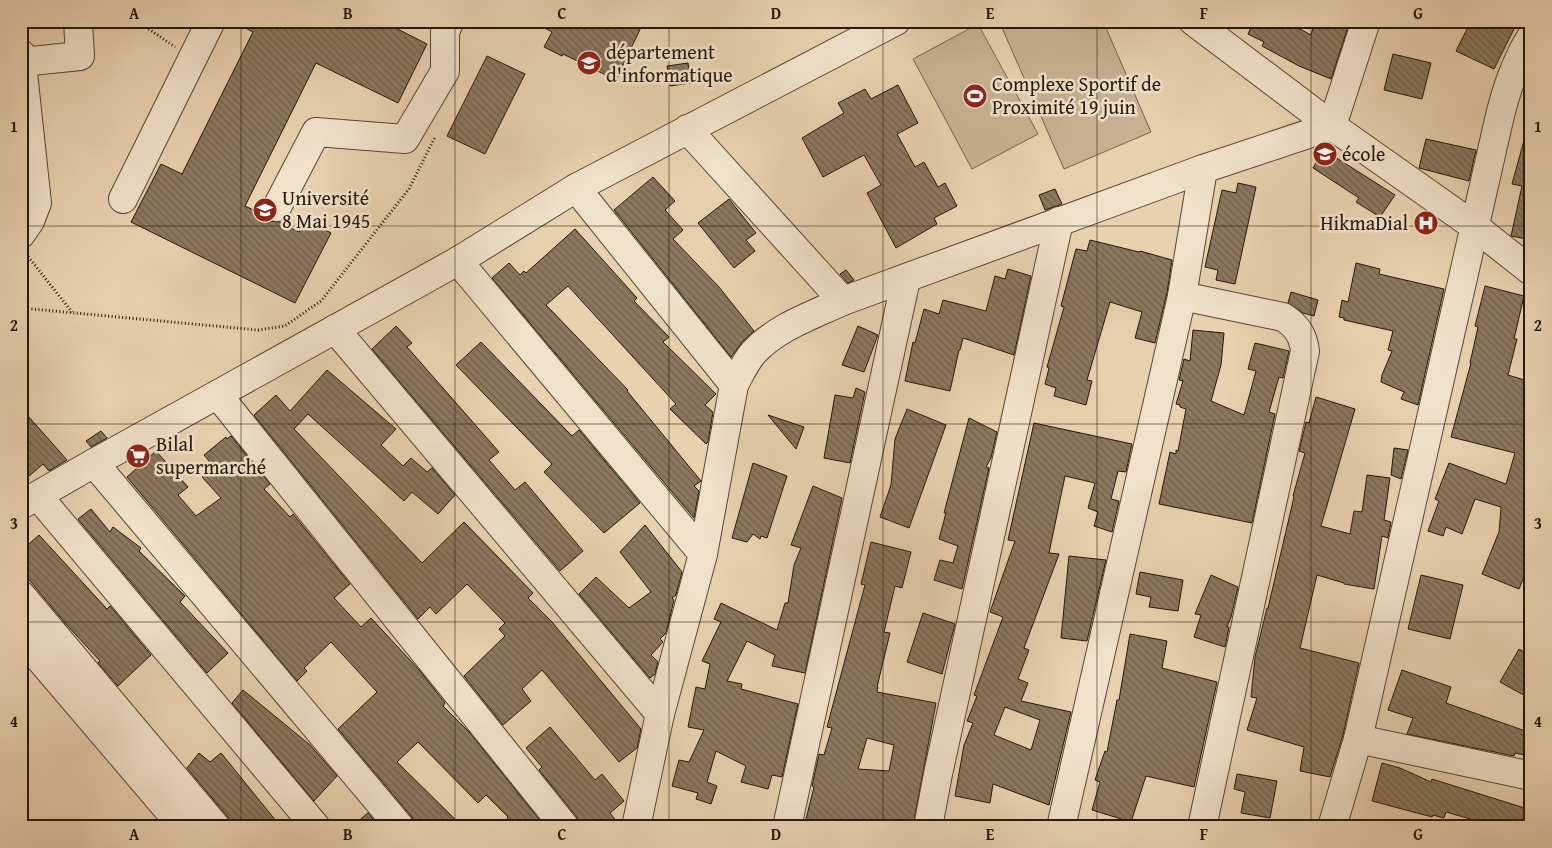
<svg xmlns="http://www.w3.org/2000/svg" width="1552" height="848" viewBox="0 0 1552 848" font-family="'Gentium Book Plus',serif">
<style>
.grass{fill:#c7b192;stroke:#76644e}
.building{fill:url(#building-back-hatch);stroke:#26170a;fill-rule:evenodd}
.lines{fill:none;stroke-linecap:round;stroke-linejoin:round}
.minor-casing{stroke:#564633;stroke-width:30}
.path{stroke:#26170a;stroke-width:3;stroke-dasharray:1 2.5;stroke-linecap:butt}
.minor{stroke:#f0e1ca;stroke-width:28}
.grid{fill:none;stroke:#26170a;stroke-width:1;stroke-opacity:0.55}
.labels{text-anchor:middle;stroke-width:5;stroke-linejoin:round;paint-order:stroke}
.poi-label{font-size:20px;fill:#26170a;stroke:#f0e1ca;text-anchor:start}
.neatline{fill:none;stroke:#26170a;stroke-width:2}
.grid-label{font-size:16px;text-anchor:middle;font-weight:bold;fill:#26170a}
</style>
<defs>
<pattern id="building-back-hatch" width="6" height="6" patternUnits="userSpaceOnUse" patternTransform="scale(1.25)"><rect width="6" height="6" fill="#8b785f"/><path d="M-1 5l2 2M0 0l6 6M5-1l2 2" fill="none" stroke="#71614d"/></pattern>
</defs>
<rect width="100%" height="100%" fill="#e8d1ae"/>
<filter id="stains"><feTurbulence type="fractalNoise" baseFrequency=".004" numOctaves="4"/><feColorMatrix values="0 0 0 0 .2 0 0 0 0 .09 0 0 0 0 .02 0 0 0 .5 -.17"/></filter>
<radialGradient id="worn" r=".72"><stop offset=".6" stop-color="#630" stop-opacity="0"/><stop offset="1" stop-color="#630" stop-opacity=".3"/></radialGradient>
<g class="grass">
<polygon points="999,21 1103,21 1151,132 1064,169"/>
<polygon points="978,24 1038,134 972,169 913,59"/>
</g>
<g class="building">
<polygon points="232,21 382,21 427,44 398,103 316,63 245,206 264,215 270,221 279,222 299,232 306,220 331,233 295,303 131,222 161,164 182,174 253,32"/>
<polygon points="532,21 644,21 616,80 563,54 562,56 544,47 552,32"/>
<polygon points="1254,21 1285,21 1311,35 1315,21 1350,21 1331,79 1299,66 1262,46 1264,42 1248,34"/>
<polygon points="1471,21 1500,21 1514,29 1494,69 1456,51"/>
<polygon points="1393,54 1431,63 1422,99 1384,90"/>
<polygon points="487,56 525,74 485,154 447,136"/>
<polygon points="688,63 691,83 670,86 667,66"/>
<polygon points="898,85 918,123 897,134 915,167 924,162 938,187 945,183 957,206 934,218 937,224 896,248 867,193 881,185 864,155 823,177 802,138 844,113 838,103 865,89 871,99"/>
<polygon points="1526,133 1531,134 1531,240 1511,236 1522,186 1512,184"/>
<polygon points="1426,139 1476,150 1469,181 1419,168"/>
<polygon points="1324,150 1395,195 1380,217 1356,202 1359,198 1313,168"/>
<polygon points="653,177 675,201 665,210 683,230 673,239 719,287 754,331 742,342 731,357 614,210"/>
<polygon points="1238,183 1256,187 1235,284 1216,280 1218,270 1205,267 1222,190 1236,193"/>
<polygon points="1055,189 1062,204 1045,210 1039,195"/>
<polygon points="729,199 756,233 746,240 755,251 734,268 698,223"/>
<polygon points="575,229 637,298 634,301 669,337 663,342 716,394 705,405 713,412 708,442 706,444 670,409 676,404 568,286 546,305 628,390 627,391 701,481 694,486 699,491 694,518 492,278 509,263 520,275 524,271 526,273"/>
<polygon points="1090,240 1139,252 1140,251 1172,260 1167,293 1155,343 1135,338 1142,312 1110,302 1087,380 1092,381 1086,405 1054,396 1056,388 1045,384 1049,368 1047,367 1064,307 1061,306 1076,249 1087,251"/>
<polygon points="1356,263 1380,269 1379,274 1444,289 1418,405 1401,399 1404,392 1381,382 1382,375 1392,351 1388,350 1393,331 1344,320 1344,318 1339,317 1342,300 1348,302"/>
<polygon points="1008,269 1031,276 1014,355 963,338 960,350 959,350 950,391 905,381 913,342 915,343 924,309 939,314 943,300 986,311 995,276 1005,279"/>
<polygon points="846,270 854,280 848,283 840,274"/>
<polygon points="1485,286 1524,296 1514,339 1517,339 1508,375 1531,382 1531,505 1527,518 1524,552 1531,554 1531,560 1519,589 1482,574 1499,532 1501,507 1475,499 1462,534 1446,527 1443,536 1428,531 1439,501 1435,499 1449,463 1506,484 1515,453 1451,437 1471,363 1470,363 1478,327 1475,326"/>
<polygon points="1291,292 1318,300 1314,316 1303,313 1288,303"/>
<polygon points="396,326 412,343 407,347 499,452 489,460 515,490 525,482 583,551 560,571 372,349"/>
<polygon points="858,326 878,335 864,372 842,365"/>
<polygon points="1193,330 1224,333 1221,365 1211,401 1244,415 1256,371 1248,369 1255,343 1289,351 1283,378 1279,377 1269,412 1275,414 1252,523 1159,504 1170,452 1176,454 1176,450 1178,451 1186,409 1180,407 1180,405 1176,404 1183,381 1179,380 1184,359 1190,361"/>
<polygon points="481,342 572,436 579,430 640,503 604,533 544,472 552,464 456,365"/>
<polygon points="327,370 396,429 381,445 403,466 411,458 427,472 432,468 455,495 438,514 412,492 404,501 308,414 294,429 422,563 464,522 533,593 528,598 552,622 641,729 637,748 619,762 542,670 522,689 531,701 503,725 464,676 505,636 499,629 505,623 467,584 436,614 430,607 418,619 254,415 276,395 290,411"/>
<polygon points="856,388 865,392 850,463 824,458 835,395 853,398"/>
<polygon points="1316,397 1355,409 1321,526 1350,534 1354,511 1362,512 1367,475 1390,478 1384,520 1391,522 1388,538 1382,536 1374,589 1344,584 1344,583 1317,575 1300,648 1359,663 1343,735 1330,777 1300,771 1304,747 1247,730 1257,698 1251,697 1255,657 1267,608 1268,608 1294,497 1293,496 1305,453 1299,451 1306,422 1309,423"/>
<polygon points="21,408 67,460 49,471 43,464 21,483"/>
<polygon points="907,409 946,425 909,528 880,517 891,485 895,439"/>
<polygon points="768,415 804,427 796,449"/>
<polygon points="969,418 997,432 991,458 986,467 989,468 962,589 934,580 940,560 953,563 958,546 939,539 946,513 944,513"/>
<path d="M1034,423L1132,444L1126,472L1118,471L1111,499L1119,501L1112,532L1094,526L1098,512L1088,508L1095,483L1065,476L1049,553L1059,554L1024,648L1029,650L1018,679L1028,683L1021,701L1071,712L1049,805L993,784L990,803L955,796L964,745L973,723L967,721L977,696L974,695L1003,617L990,612L1015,541L1008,540ZM1005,707L1040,720L1031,750L994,735Z"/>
<polygon points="101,431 107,438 91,447 86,441"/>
<polygon points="231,436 270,484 264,489 290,517 293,514 350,584 334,598 361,627 371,618 420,671 445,703 443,706 470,733 542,823 540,827 503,827 508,817 486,795 478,803 418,742 397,762 463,827 415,827 412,817 338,729 377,692 331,642 304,668 307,671 297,681 127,477 156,451 188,487 178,495 196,516 221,498 202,477 214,467 204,455 226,437 227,439"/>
<polygon points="1394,448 1408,450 1401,479 1391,475"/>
<polygon points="753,463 787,476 767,538 761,536 760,539 753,534 747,542 732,538"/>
<polygon points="813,486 842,498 805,673 772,666 775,655 747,641 727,681 742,684 741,689 798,704 782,777 772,775 768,789 741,782 746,766 716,751 707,782 717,786 711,804 696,799 698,793 672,786 679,760 689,762 704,730 688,727 696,687 705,689 710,664 702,661 721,622 714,619 721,603 777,630 785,603 788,603 794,565 801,548 791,545"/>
<polygon points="91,509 110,532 113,527 141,548 139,551 185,596 180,602 228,653 207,673 78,519"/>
<polygon points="645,525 682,572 676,595 672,598 674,600 666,633 660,639 663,642 651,655 658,662 655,674 650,678 579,594 596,577 629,608 651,592 620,552"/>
<polygon points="39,535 107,609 110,606 151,655 118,686 98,663 100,661 65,623 21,570 21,551"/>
<path d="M871,542L911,552L902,588L895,586L884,632L890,633L877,687H878L877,692L936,703L913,826L804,827L814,787L812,786L819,754L824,755L832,728L827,727L865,585L861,584ZM867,738L894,745L889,771L858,769Z"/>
<polygon points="1069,556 1106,560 1087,641 1061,638"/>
<polygon points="1140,572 1183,580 1178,611 1149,607 1151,597 1136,594"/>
<polygon points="1211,575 1238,587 1231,617 1227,627 1229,627 1225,647 1194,637 1201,615 1195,614"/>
<polygon points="1421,575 1463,585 1450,639 1408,629"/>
<polygon points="923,613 955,624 942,674 907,662"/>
<polygon points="1130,634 1167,641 1162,668 1217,682 1194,787 1146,776 1131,822 1092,810 1100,782 1095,780 1105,751 1107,752 1117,700 1119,700"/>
<polygon points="1519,649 1531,656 1531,699 1500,682"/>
<polygon points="1402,670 1451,687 1446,703 1531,733 1531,756 1515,753 1514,756 1407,734 1413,718 1388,710"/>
<polygon points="243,690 310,745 337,776 314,801 232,703"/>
<polygon points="550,727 595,780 602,774 624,801 610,813 621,827 580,827 577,817 539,770 542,767 526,748"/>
<polygon points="199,753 210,762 221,753 281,827 234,827 228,817 187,768"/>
<polygon points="1382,763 1400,768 1431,782 1432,779 1531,810 1531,827 1483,827 1484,823 1446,812 1444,818 1433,815 1432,817 1372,801"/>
<polygon points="1237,774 1277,781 1270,818 1241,813 1245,792 1234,789"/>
<polygon points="368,813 379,827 351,827"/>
</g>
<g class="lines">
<defs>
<g id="minor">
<polyline points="1193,21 1332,126 1474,226 1531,271"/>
<polyline points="21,54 37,203 30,221 21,234"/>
<polyline points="22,62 80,56 78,21"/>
<polyline points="687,129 843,301"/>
<polyline points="576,188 734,385"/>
<polyline points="123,199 211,21"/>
<polyline points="277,207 316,132 405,139 445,71 445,31 450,21"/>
<polyline points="458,261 703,554"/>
<path d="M1182,296L1283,317C1297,326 1303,335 1305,351L1202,827"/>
<polyline points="335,329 660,714"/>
<polyline points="218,395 565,827"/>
<polyline points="94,463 400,827"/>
<polyline points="38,496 316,827"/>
<polyline points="21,505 94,463 458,261 576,188 896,21"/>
<polyline points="21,595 216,827"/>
<polyline points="21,637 183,827"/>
<polyline points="1358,739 1531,776"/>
<path d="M636,827L660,714L703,554L734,385C740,374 745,362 754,352C777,327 813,315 843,301L1203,169L1332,126L1366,21"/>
<polyline points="787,827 906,279"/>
<polyline points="928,827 938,774 1059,221"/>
<polyline points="1061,827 1182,296 1203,169"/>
<path d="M1332,827L1358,739L1498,124C1505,93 1514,64 1531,37"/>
</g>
</defs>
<use href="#minor" class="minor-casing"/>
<g class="path">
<polyline points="137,21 175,47"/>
<polyline points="26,254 72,312"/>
<polyline points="21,308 258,330 285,326 321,301 409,189 435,137"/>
</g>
<use href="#minor" class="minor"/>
</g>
<path class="grid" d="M241,21V827M455,21V827M669,21V827M883,21V827M1097,21V827M1311,21V827M21,226H1531M21,424H1531M21,622H1531"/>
<defs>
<symbol id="university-disc" viewBox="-11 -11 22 22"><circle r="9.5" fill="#8f2418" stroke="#f0e1ca"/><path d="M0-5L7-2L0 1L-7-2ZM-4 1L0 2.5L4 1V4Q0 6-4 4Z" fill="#fff"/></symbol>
<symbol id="stadium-disc" viewBox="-11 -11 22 22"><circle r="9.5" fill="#8f2418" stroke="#f0e1ca"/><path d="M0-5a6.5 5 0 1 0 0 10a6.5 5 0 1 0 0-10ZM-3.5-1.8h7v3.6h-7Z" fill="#fff"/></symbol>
<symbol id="school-disc" viewBox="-11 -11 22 22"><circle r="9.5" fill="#8f2418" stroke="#f0e1ca"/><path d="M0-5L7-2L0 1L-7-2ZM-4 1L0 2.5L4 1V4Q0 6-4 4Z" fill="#fff"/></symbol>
<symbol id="hospital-disc" viewBox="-11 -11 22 22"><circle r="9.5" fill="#8f2418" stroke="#f0e1ca"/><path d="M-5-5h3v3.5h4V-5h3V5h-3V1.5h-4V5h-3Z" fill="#fff"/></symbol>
<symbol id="supermarket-disc" viewBox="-11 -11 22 22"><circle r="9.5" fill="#8f2418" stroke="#f0e1ca"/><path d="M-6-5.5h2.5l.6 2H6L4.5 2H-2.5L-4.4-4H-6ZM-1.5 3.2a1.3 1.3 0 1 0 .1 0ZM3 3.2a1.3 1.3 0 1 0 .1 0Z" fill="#fff"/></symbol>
</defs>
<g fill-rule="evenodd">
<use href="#university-disc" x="575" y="49" width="28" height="28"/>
<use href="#stadium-disc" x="961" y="82" width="28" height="28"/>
<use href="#school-disc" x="1311" y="140" width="28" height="28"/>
<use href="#university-disc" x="251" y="196" width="28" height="28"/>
<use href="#hospital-disc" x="1412" y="209" width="28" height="28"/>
<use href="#supermarket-disc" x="124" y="442" width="28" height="28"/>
</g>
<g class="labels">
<g class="poi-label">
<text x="606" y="59">département<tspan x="606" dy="23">d'informatique</tspan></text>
<text x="992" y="91">Complexe Sportif de<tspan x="992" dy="23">Proximité 19 juin</tspan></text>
<text x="1342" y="161">école</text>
<text x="282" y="205">Université<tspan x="282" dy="23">8 Mai 1945</tspan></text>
<text x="1408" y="230" text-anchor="end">HikmaDial</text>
<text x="156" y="451">Bilal<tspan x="156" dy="23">supermarché</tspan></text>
</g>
</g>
<rect width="1552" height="848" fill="none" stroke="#e8d1ae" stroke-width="55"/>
<rect x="28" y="28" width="1496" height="792" class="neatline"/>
<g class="grid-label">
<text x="134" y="19">A</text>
<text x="348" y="19">B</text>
<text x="562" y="19">C</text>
<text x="776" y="19">D</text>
<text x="990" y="19">E</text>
<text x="1204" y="19">F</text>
<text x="1418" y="19">G</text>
<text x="14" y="132">1</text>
<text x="1538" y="132">1</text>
<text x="14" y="331">2</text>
<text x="1538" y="331">2</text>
<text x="14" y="529">3</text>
<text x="1538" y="529">3</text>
<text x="14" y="727">4</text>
<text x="1538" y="727">4</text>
<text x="134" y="840">A</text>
<text x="348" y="840">B</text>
<text x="562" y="840">C</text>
<text x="776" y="840">D</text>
<text x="990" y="840">E</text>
<text x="1204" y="840">F</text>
<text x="1418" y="840">G</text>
</g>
<rect width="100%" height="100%" filter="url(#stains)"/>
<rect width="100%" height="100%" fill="url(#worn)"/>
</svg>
